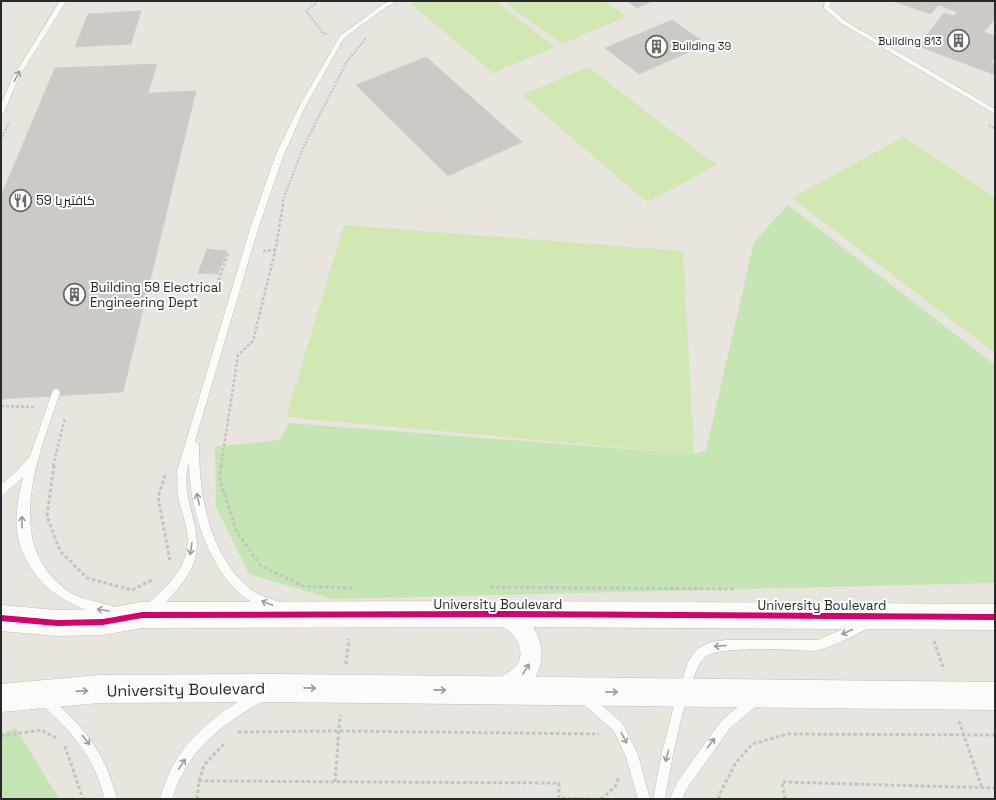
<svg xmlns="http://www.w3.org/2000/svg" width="996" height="800" viewBox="0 0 996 800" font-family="'Space Grotesk',Cairo,sans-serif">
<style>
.green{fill:#c6e5b5}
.pitch{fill:#d1e8b3}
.building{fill:#cdcac5;stroke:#d3d0ca}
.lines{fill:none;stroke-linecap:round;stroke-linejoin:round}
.lane-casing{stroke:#c1c0c0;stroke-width:1}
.street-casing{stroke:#c1c0c0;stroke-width:1}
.secondary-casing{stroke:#c1c0c0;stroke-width:1}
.path-far2{stroke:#c4c4c3;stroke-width:2;stroke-dasharray:2 1.5;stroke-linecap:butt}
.path-far1{stroke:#c4c4c3;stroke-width:2.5;stroke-dasharray:3 2;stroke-linecap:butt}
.path{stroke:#c4c4c3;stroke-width:3;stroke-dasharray:3.5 2.5;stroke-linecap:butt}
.lane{fill:#fcfbfa;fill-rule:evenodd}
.street{fill:#fcfbfa;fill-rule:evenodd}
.secondary{fill:#fcfbfa;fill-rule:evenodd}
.cycleway-casing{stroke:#fff;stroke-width:3}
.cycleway{fill:#d6006c;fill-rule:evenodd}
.oneway{stroke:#9d9c9c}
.labels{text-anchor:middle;stroke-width:4;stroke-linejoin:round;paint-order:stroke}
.far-poi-label{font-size:11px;fill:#292929;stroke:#fff;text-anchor:end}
.poi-label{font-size:13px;fill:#292929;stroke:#fff;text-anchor:start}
.street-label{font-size:13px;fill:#292929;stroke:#fff}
.near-street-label{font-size:16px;fill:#292929;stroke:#fff}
</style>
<rect width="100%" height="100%" fill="#e8e4de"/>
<g class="green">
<polygon points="788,205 995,365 995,583 332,599 249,574 216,507 215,447 280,440 289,423 694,454 706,450 754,242"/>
<polygon points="16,728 59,799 1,799 1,734"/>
</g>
<g class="pitch">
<polygon points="415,1 495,1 555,47 493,73 410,3"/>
<polygon points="503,1 604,1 627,16 562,44"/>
<polygon points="588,67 716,165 647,202 522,95"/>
<polygon points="903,137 995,197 995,353 792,198"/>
<polygon points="344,225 683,251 694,454 286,417"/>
</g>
<g class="building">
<polygon points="627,1 653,1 637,8"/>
<polygon points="892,1 995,1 995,18 984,32 995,36 995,57 991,63 995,63 995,75 918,46 944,13 954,16 957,12 938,5 931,14"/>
<polygon points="141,11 131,44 75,47 88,14"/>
<polygon points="672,20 707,44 639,74 605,48"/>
<polygon points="426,57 522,142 448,176 356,85"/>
<polygon points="157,64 148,93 196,91 123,392 1,399 1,196 55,68"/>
<polygon points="207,249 227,251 218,274 198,273"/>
</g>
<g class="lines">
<defs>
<g id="lane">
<polygon points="60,1 66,1 19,77 4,112 1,114 1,104 13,77"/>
<path d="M390,1H398L386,7L344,38L306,105L284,154L258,229L195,441L199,445C199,498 210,561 256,593C263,597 272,599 279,602L280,606L279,610L275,611C267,608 257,605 250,601C209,575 189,507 189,462C175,512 223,539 175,592C168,600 160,610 150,614L146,613L145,609L146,605C169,586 192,564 187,531C185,519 180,508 178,496C177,487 178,479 177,471L250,229L276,154L300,105L340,36L382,5Z"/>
<polygon points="825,1 831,1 829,7 845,21 995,109 995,114 841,23 824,8"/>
<path d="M56,389L59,390L60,393C38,457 0,546 71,593C84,601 99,601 114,607L115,611L114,615L110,616C65,608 24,580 17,531C15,513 19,494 23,477L4,494L1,495V485L19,469L30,456L52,393L53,390Z"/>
<path d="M865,619L869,620L870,624L869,628C854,635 834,646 819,650C814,652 806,650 801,650C781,650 719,646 705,657C688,671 669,773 665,799H653L663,748L675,702L688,662L697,649L711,642L726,640H818Z"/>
<path d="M259,691L263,693L265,697L263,701C220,726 187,750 172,799H160C164,786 168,774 175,762C192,733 229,704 259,691Z"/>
<polygon points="584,691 588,693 622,723 638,755 650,799 638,799 626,757 614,731 580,701 578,697 580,693"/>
<path d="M45,694L49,696C87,731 103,749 117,799H105C92,753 75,736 41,704L39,700L41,696Z"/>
<polygon points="755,694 759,696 761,700 759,704 730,728 686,790 682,799 670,799 677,782 722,720 751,696"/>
</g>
<path id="street" d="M499,605C507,608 516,610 522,615C542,630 549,661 532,682C524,691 511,696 500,700L492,697L489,689L492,681C500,677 509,673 516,666C526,655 518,636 506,629C502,627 496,625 491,624L488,616L491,608Z"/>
<g id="secondary">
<polygon points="493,601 995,604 995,630 493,627 142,628 103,635 57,636 1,631 1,605 57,610 103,609 142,602"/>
<polygon points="275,674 995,682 995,710 275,702 99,703 1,712 1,684 99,675"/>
</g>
</defs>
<use href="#lane" class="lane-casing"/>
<use href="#street" class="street-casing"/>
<use href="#secondary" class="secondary-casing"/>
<g class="path-far2">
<polyline points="318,1 306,11 324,34 327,34"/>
<polyline points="989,125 995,129"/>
<polyline points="1,140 9,123"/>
<polyline points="1,201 9,200"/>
<polyline points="283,205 283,200 303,148 346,63 366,38"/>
</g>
<g class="path-far1">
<polyline points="263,251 275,250"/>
<polyline points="220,289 217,285 228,253"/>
<polyline points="1,406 35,407"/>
<polyline points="53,466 65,418"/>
<polyline points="221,466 238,355 253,341 276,247 283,204"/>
</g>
<g class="path">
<polyline points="54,465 47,516 60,551 87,578 132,590 154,579"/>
<polyline points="221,465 220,481 237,532 261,566 303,586 352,588"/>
<polyline points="165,475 158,497 170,561"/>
<polyline points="490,587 735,589"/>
<polyline points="934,641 944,670"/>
<polyline points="346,664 349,639"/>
<polyline points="959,721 982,788"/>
<polyline points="238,732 338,731 599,734"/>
<polyline points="1,736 41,730 58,739"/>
<polyline points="65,746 83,799"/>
<polyline points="199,781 204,765 224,744"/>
<polyline points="335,782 340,715"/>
<polyline points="197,799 199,781 559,783 559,798 596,799"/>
<polyline points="601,799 615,787 619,777"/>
<polyline points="719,799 719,795 735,764 752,744 788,734 995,735"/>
<polyline points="785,799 782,782 995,788"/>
</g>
<use href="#lane" class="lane"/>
<use href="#street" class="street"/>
<use href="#secondary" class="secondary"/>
<defs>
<polygon id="cycleway" points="493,611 995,614 995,620 493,617 142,618 103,625 57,626 1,621 1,615 57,620 103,619 142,612"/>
</defs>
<use href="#cycleway" class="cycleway-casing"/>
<use href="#cycleway" class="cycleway"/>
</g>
<defs><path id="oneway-shaft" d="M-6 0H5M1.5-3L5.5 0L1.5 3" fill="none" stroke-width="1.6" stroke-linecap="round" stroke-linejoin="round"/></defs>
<g class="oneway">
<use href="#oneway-shaft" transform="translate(17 76) rotate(-62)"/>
<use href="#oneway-shaft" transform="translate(198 499) rotate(-104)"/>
<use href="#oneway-shaft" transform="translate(22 522) rotate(-91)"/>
<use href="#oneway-shaft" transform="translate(191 549) rotate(98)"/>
<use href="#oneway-shaft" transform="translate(267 603) rotate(-158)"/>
<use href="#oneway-shaft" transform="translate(103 610) rotate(-171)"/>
<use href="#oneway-shaft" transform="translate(847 632) rotate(156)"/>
<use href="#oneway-shaft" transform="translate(720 646) rotate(174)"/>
<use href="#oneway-shaft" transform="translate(526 669) rotate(-58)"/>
<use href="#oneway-shaft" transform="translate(310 688) rotate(1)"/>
<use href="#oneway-shaft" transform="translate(440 690) rotate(1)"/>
<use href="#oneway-shaft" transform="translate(82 691) rotate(-4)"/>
<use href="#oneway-shaft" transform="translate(612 692) rotate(1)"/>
<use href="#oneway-shaft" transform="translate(624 738) rotate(63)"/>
<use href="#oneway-shaft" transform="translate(86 740) rotate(52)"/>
<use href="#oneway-shaft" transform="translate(711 743) rotate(-52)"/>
<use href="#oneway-shaft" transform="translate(667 756) rotate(105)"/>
<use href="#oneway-shaft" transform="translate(182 764) rotate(-57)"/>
</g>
<defs>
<symbol id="building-ring" viewBox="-11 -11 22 22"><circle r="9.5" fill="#fff" stroke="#6c6a68" stroke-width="1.5"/><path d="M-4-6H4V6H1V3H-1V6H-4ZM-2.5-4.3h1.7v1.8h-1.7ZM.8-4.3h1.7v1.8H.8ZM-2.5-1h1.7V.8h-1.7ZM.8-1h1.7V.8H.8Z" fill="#6c6a68"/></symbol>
<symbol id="restaurant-ring" viewBox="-11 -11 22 22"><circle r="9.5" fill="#fff" stroke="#6c6a68" stroke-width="1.5"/><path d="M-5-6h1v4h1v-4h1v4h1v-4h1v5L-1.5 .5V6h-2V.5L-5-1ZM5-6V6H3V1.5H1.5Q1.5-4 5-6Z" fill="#6c6a68"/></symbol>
</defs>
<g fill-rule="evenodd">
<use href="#building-ring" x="946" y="28" width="25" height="25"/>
<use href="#building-ring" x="644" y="34" width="25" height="25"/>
<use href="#restaurant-ring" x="8" y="188" width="25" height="25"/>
<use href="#building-ring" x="62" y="282" width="25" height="25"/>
</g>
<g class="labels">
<g class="far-poi-label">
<text x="942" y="45">Building 813</text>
<text x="672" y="50" text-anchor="start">Building 39</text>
</g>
<g class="poi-label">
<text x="36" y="205">كافتيريا 59</text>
<text x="90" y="292">Building 59 Electrical<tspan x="90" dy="15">Engineering Dept</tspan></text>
</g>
<g class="street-label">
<text x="498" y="609">University Boulevard</text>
<text x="822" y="610">University Boulevard</text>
</g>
<g class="near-street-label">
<text transform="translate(186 689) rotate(-1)" y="6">University Boulevard</text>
</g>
</g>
<rect width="996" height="800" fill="none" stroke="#292929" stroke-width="4"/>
</svg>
